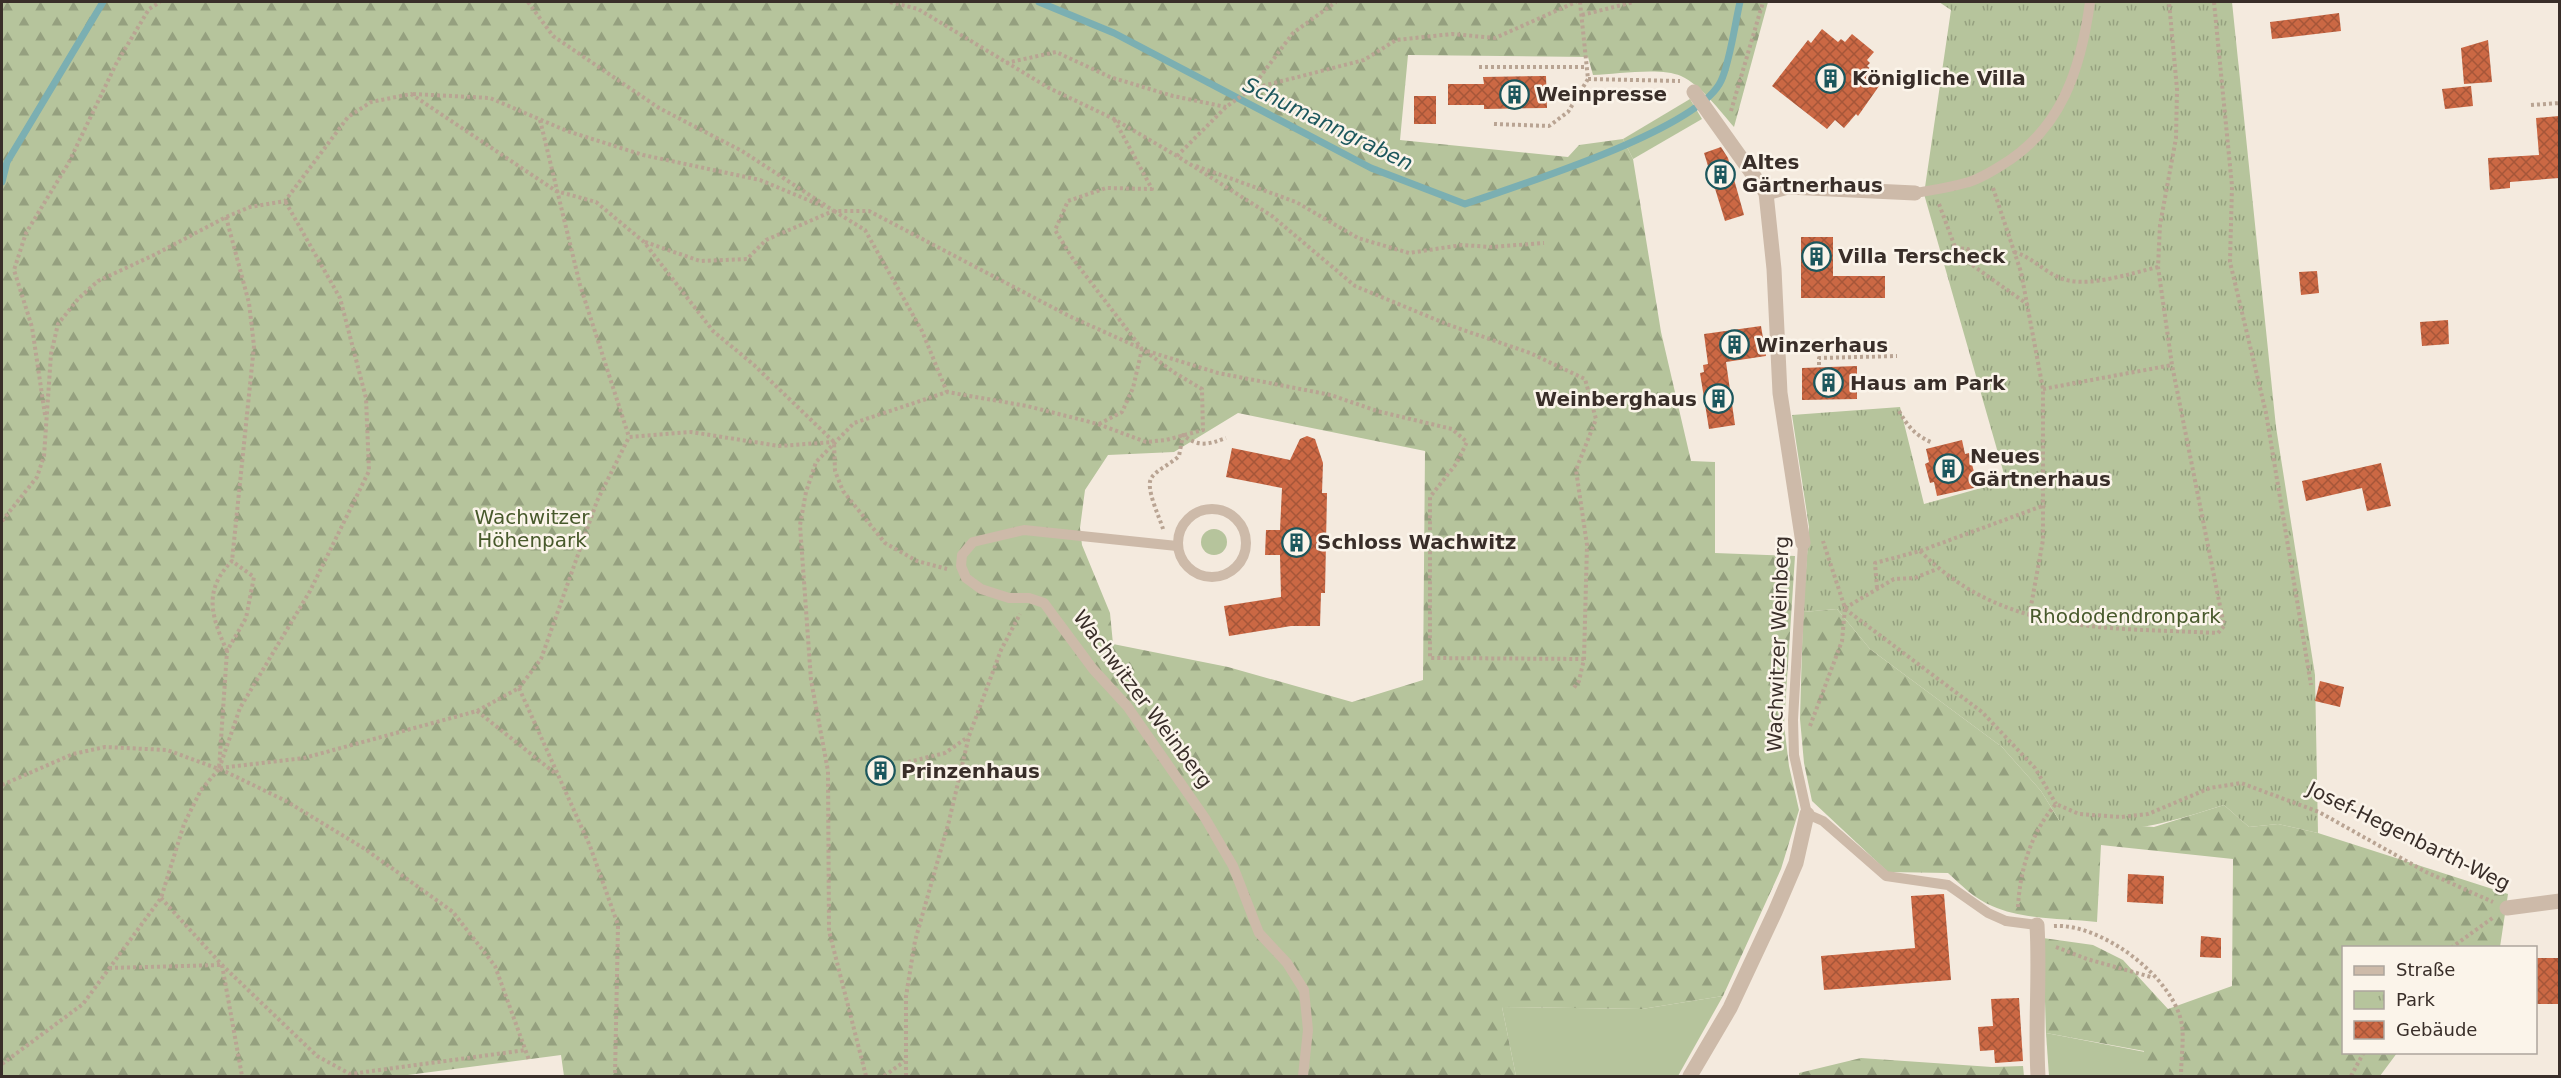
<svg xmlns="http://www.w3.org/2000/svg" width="2561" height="1078" viewBox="0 0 2561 1078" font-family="'DejaVu Sans',sans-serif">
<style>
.grass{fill:#b6c49c}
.forest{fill:url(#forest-firs);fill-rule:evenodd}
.park{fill:url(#park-tufts)}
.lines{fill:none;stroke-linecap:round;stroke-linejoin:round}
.stream{stroke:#7bafb2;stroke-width:7}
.building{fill:url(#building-cross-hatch)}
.path{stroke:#b9a493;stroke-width:4;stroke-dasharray:3 3;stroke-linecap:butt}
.service{stroke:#cdbaa9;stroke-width:10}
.minor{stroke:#cdbaa9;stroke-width:15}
.service-bridge{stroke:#cdbaa9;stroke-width:10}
.labels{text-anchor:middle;stroke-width:5;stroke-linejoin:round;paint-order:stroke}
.poi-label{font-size:20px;font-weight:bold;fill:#392e29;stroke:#fbf4ea;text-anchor:start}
.park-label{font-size:20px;fill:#47592b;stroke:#fbf4ea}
.street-label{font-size:20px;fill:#392e29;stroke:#fbf4ea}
.water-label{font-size:21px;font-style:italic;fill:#1c575d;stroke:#fbf4ea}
</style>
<defs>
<pattern id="forest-firs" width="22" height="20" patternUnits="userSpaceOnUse" patternTransform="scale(1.5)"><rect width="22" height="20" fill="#b6c49c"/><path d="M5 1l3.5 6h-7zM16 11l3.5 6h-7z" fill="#95a07f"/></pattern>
<pattern id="park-tufts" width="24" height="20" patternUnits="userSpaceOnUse" patternTransform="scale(1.5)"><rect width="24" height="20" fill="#b6c49c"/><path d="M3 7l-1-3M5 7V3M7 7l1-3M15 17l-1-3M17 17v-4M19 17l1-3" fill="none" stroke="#95a07f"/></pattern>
<pattern id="building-cross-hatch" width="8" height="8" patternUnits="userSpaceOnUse" patternTransform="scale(1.5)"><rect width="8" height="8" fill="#cb6844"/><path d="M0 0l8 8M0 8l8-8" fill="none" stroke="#a65639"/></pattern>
</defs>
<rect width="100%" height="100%" fill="#f4eade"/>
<g class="grass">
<polygon points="1690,99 1702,119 1633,159 1623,139"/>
<circle cx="1214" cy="542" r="13"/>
<polygon points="1723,996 1678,1076 1516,1076 1502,1007 1642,1009"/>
<polygon points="2046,1033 2145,1052 2145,1076 2049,1076"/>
</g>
<g class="forest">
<path d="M2,2H1768L1734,127C1719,110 1702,86 1681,76C1661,67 1617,74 1593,75L1588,57L1408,55L1400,140L1568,157L1579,145L1623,139L1633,159L1661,332L1691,461L1715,462V553L1795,556L1784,725L1789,766L1799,810L1781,869L1723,996L1642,1009L1502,1007L1516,1076H564L561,1055L400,1076H2ZM1238,413L1425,451L1423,680L1352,702L1228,667L1113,644L1110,613L1082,545L1080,528L1085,490L1108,455L1174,452Z"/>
<path d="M1837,609L1870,649L2002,747L2041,791L2059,820L2154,827L2224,805L2249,827L2278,824L2318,833L2508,894L2500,947L2344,948V1052L2397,1053L2380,1076H2145L2144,1051L2046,1033L2043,938L2093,945L2123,960L2168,1009L2232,986L2233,859L2101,845L2097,922C2064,918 2023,920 1992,906C1975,899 1961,885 1948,873L1888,872L1812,801L1804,763L1800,719L1803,612Z"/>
<polygon points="1861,1058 1992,1067 2023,1066 2024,1076 1799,1076 1799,1073"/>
</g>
<path class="park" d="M1939,2H2232L2276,427L2315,675L2318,833L2278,824L2249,827L2224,805C2166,823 2119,840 2059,820L2041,791L2002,747L1870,649L1837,609L1803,612L1809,527L1792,415L1900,407L1924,504L2006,481L1924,194L1951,10Z"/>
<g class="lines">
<g class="stream">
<path d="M1039,2L1114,33L1371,168L1465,204C1519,185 1698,130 1721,81C1730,62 1735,23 1740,2"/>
<polyline points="2,182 7,162 103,2"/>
</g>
</g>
<g class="building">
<polygon points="2339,13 2341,31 2272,39 2270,22"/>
<polygon points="1822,29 1838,42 1841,39 1845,42 1852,34 1874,52 1867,60 1870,63 1867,66 1884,79 1858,116 1856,114 1844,128 1835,120 1827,129 1772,86 1808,40 1811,43"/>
<polygon points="2488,40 2492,82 2464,84 2461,48"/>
<polygon points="1546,76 1547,108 1484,109 1484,105 1448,105 1448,84 1484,84 1483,77"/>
<polygon points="2471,86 2473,106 2445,109 2442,89"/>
<rect x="1414" y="96" width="22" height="28"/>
<polygon points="2559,116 2559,178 2510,182 2510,188 2490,190 2488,158 2539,155 2536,118"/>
<polygon points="1721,147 1728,158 1744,215 1725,221 1704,153"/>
<polygon points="1801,237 1833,237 1833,276 1885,276 1885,298 1801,298"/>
<polygon points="2317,271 2319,293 2301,295 2299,272"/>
<polygon points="2448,320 2449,344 2422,346 2420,322"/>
<polygon points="1761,326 1766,356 1726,362 1735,425 1709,429 1700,373 1704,372 1703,365 1708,364 1704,334"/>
<polygon points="1857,366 1857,399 1802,400 1802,368"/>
<polygon points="1307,436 1315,439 1323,463 1322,493 1327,493 1325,593 1321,593 1320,626 1291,626 1229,636 1224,606 1281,597 1280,555 1265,555 1266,530 1280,530 1282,488 1226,477 1232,448 1290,460 1300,439"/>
<polygon points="1962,440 1965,454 1969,453 1978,487 1937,496 1934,482 1930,483 1925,464 1929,462 1926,449"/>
<polygon points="2381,463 2391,506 2367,511 2362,488 2306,501 2302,481"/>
<polygon points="2320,681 2344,687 2340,707 2315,701"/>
<polygon points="870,761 891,762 891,782 870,781"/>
<polygon points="2128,874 2164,876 2163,904 2127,902"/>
<polygon points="1944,894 1951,980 1824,990 1821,956 1915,948 1911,896"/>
<polygon points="2201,936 2221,938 2221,958 2200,957"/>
<rect x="2535" y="958" width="24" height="46"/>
<polygon points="2019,998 2023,1061 1995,1063 1994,1050 1980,1051 1978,1027 1993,1026 1991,999"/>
</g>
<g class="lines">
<g class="path">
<polyline points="528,2 553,36 659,108 742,151 834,211 869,211 1069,316 1140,348"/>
<polyline points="890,2 918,9 1049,88 1114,119 1177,156 1272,216 1355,286 1449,325 1530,353 1585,379 1596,419 1576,470 1587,545 1584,659 1579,681 1573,689"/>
<polyline points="2214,2 2232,186 2230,262 2266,413 2311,685"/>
<polyline points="1582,15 1634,2"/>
<polyline points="1006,63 1056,52 1110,77 1173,96 1226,107"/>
<polyline points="1479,67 1585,67"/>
<polyline points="1588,79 1680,81"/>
<polyline points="1251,89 1364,60 1396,40 1452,34 1495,38 1576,2"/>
<polyline points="413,94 490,98 567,131 643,155 760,180 825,207"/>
<polyline points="2531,105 2560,103"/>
<polyline points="1731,111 1763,2"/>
<polyline points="540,120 580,285 629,437"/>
<polyline points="1494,124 1549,126 1568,112 1588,79 1580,2"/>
<polyline points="1177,156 1226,107 1251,89 1293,33 1336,2"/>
<polyline points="1196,166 1296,202 1358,238 1409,253 1462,245 1491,247 1544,243"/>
<polyline points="1993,188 2021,272 2043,389 2043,540 2029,617"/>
<polyline points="1939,204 1958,255 2027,304"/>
<polyline points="834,211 865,230 922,331 947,392"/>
<polyline points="226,217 249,303 254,346 232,561"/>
<polyline points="645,242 700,261 747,259 766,240 833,211"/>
<polyline points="1955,248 1968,249 1967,255 1962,260"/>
<path d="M2014,252C2032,257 2042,270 2058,277C2084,290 2131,273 2158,267"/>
<polyline points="1147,351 1218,373 1331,395 1377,411 1452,429 1467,442 1456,464 1430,497 1430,658 1584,659"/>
<polyline points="1819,365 1819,358 1897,356"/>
<polyline points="2043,389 2172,365"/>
<path d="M1899,411C1908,427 1916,436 1933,443"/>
<polyline points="45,415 32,327 14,270 26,233 68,164 116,64 149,9 160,2"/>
<polyline points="1099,424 1122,412 1133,388 1142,349"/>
<polyline points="2,521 37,477 44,456 51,354 58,324 78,299 98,281 154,255 226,217 250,207 285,201 348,117 371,102 411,94 556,191 596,202 644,242 713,331 754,365 834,442 835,471 843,491 885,543 917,561 947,569"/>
<path d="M1163,529C1160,518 1144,486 1152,477C1158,469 1171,464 1179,456L1183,435C1199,448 1209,444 1226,438"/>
<path d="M1920,551C2005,636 2107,627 2218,633L2224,626L2172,365L2158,267L2160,225L2176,138L2177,89L2169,2"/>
<polyline points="1877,588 1875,563 1920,551 2045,505"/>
<polyline points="1845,608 1894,579 1915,578 1937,569"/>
<polyline points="1845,609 1982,712 2035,768 2056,804"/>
<polyline points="519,688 590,846 618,925 615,1076"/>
<polyline points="477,711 556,774"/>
<polyline points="1810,726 1842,641 1845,608 1823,541"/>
<polyline points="908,762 945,753 968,737"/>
<polyline points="220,768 304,758 477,711 519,688 541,659 597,501 629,437 691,432 779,446 833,442"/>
<polyline points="220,769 286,801 365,849 453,912 495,966 529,1060"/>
<polyline points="2,785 73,754 105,747 167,750 219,769 240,708 310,591 369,471 366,398 340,298 285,201"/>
<polyline points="161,898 222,965 317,1056 350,1074 526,1050"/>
<path d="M2018,907C2020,870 2031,832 2056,804L2079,814L2121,817L2148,814L2210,788L2241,783L2319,812L2426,872L2493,902"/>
<path d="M2054,926C2101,923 2174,977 2182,1025C2184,1041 2181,1060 2181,1076"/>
<polyline points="2056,947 2087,959 2151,977"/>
<polyline points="2451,948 2494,917"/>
<polyline points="222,965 242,1076"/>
<polyline points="109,968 221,965"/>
<path d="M2,1064L83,1004L161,898L184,824L201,790L219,769L227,651L246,618L254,577L232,561C203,590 211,616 227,651"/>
<polyline points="866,1076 829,931 828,771 811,680 800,525 806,492 816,462 854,423 947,392 1027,406 1098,424 1146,442 1166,440 1203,430 1202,389 1175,373 1142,349 1073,259 1055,230 1068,201 1106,188 1152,189 1114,119"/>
<polyline points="884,1076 905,1061"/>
<polyline points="906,1076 906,996 915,941 949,821 969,736 1001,650 1020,614"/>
<polyline points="2351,1076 2364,1052"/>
</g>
<g class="service">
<path d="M1915,193C1931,190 1949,188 1965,183C1978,180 1991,172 2002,165C2062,129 2081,68 2090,2"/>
<circle cx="1212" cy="543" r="34"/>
<polyline points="1803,543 1793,720 1794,755 1807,814 1823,821 1886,876 1948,885 1988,913 2006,921"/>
<polyline points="1177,546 1024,530 973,542 962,555 961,566 966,578 981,589 1009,598 1029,598 1044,603 1093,669 1127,706 1205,818 1233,866 1259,933 1287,963 1304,990 1308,1030 1303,1076"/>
</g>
<g class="minor">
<polyline points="1694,92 1766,193 1774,269 1780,393 1803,543"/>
<polyline points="1766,193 1788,187 1915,193"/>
<polyline points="2507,908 2560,901"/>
<path d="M2037,925C2040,976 2035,1026 2038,1076"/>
<polyline points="1690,1076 1730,1008 1775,912 1796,863 1807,814"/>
</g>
<polyline class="service-bridge" points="2006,921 2037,925"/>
</g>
<defs>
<symbol id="building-ring" viewBox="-11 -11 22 22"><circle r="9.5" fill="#fbf4ea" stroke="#1c575d" stroke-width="1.5"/><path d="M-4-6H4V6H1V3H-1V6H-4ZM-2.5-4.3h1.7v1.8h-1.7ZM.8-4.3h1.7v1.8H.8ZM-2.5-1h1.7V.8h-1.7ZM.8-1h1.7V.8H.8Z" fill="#1c575d"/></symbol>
</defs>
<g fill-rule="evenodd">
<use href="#building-ring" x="1814" y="62" width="33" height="33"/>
<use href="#building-ring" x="1498" y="78" width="33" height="33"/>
<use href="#building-ring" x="1704" y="158" width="33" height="33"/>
<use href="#building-ring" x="1800" y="240" width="33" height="33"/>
<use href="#building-ring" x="1718" y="328" width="33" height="33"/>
<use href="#building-ring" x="1812" y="366" width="33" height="33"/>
<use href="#building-ring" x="1702" y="382" width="33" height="33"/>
<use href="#building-ring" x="1932" y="452" width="33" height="33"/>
<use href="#building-ring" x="1280" y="526" width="33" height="33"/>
<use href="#building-ring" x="864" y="754" width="33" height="33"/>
</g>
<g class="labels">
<g class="poi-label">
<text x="1852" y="85">Königliche Villa</text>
<text x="1536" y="101">Weinpresse</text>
<text x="1742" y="169">Altes<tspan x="1742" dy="23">Gärtnerhaus</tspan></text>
<text x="1838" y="263">Villa Terscheck</text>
<text x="1756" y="352">Winzerhaus</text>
<text x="1850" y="390">Haus am Park</text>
<text x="1697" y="406" text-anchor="end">Weinberghaus</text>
<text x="1970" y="463">Neues<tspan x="1970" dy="23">Gärtnerhaus</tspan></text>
<text x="1317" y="549">Schloss Wachwitz</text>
<text x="901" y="778">Prinzenhaus</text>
</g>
<g class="park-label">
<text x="532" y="524">Wachwitzer<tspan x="532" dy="23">Höhenpark</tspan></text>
<text x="2125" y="623">Rhododendronpark</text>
</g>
<g class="street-label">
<text transform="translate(1778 644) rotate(-88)" y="7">Wachwitzer Weinberg</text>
<text transform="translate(1143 699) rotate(53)" y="7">Wachwitzer Weinberg</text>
<text transform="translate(2409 836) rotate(26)" y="7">Josef-Hegenbarth-Weg</text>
</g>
<g class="water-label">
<text transform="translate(1328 124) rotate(26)" y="7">Schumanngraben</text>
</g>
</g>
<rect width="2561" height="1078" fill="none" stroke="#392e29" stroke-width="6"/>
<rect x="2342" y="946" width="195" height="108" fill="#fbf4ea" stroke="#ada59d" stroke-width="1.5"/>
<rect x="2354" y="966" width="30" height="9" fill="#cdbaa9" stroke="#ada59d" stroke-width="1.5"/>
<text x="2396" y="976" font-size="18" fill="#392e29">Straße</text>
<rect x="2354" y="991" width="30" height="18" fill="url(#park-tufts)" stroke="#ada59d" stroke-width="1.5"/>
<text x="2396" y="1006" font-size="18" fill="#392e29">Park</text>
<rect x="2354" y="1021" width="30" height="18" fill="url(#building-cross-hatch)" stroke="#ada59d" stroke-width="1.5"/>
<text x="2396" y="1036" font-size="18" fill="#392e29">Gebäude</text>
</svg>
